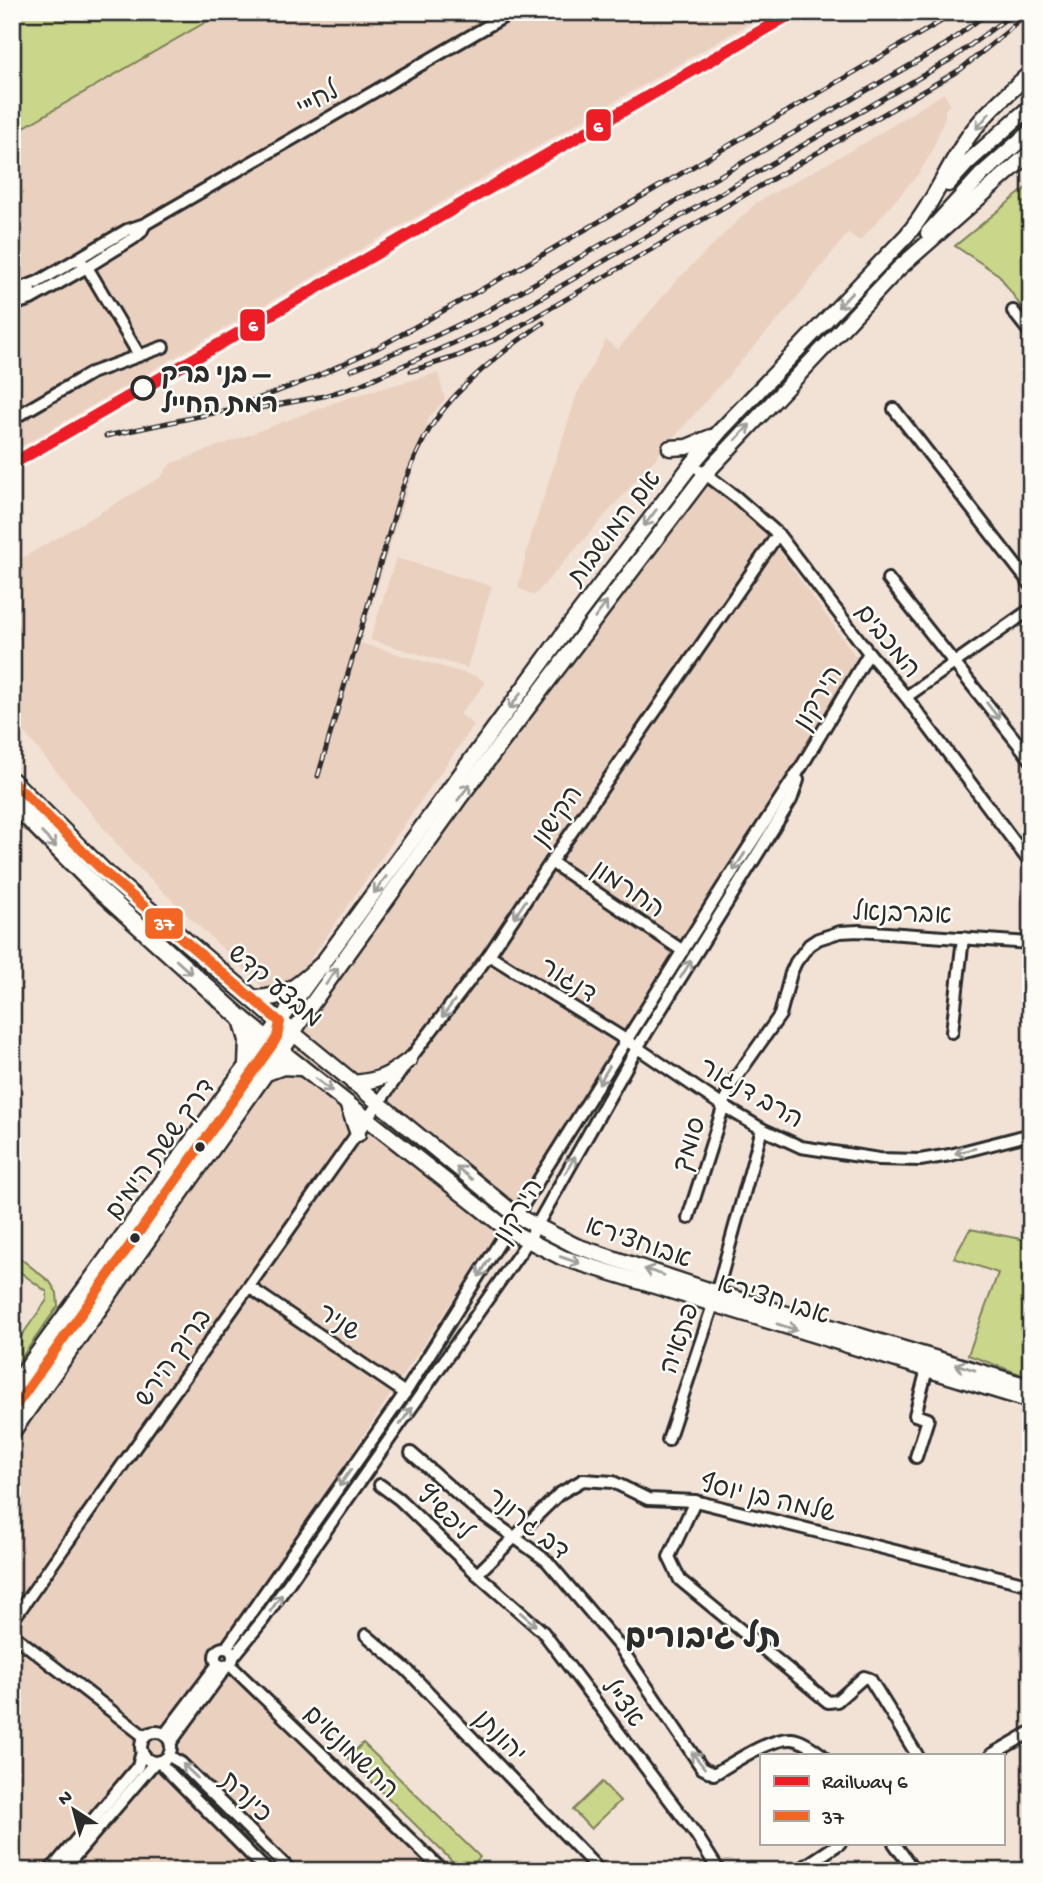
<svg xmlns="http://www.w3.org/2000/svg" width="1043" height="1883" viewBox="0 0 1043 1883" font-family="'Gochi Hand','Playpen Sans Hebrew',sans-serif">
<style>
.built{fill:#ead0bf}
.green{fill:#cad689;stroke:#7a805a;stroke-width:2}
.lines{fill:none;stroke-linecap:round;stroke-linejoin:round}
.street-casing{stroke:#2b2b2b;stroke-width:16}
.secondary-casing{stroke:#2b2b2b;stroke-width:19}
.primary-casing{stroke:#2b2b2b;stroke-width:21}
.street{stroke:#fdfcf7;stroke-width:10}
.secondary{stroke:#fdfcf7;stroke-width:14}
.primary{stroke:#fdfcf7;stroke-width:16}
.rail-casing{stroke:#2b2b2b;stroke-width:5}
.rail{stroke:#fdfcf7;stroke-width:2.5;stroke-dasharray:8;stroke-linecap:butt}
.bus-1-casing{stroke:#fdfcf7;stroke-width:16}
.bus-1{stroke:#f26522;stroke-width:10}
.rail-1-casing{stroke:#fdfcf7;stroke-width:18}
.rail-1{stroke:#ed1d26;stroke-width:12}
.oneway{stroke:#9e9e9b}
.stop-dot{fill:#fdfcf7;stroke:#2b2b2b;stroke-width:3.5}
.bus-dot{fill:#2b2b2b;stroke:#fdfcf7;stroke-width:2.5}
.labels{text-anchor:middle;stroke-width:5;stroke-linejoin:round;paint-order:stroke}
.street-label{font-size:26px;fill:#2b2b2b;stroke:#fdfcf7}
.stop-label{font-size:26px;font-weight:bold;fill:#2b2b2b;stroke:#fdfcf7;text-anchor:start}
.district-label{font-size:33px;font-weight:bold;fill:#2b2b2b;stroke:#fdfcf7}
.line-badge{stroke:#fdfcf7;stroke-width:2.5}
.badge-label{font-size:19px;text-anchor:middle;font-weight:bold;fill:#fff}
</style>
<rect width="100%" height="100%" fill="#f2e2d6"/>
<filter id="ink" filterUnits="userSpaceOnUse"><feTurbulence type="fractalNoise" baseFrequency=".0143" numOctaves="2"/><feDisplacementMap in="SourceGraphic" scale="14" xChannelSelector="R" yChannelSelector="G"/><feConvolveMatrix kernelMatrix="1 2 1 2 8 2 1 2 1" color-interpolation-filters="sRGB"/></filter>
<g filter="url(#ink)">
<g class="built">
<polygon points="223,12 769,12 12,452 12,134"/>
<polygon points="944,93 950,104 945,110 945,117 932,151 920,172 860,241 848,233 791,305 534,596 519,588 519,583 531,536 577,394 606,340 618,349 675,282 757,202 866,142"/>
<polygon points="438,373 445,399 429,418 360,643 478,677 486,683 460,714 474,725 298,977 283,987 267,991 131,861 12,718 12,564 161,477 170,464 347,398"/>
<polygon points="705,482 765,531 867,672 257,1597 212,1657 339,1771 443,1871 12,1871 12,1435 314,1011 499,755"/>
<polygon points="396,558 492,586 467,668 370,640"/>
</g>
<g class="green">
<polygon points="12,12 223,12 12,134"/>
<polygon points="1031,184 1031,321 999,275 955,246"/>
<polygon points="970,1229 1031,1241 1031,1378 968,1355 998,1273 954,1258"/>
<polygon points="20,1258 50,1282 57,1293 58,1306 12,1371 12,1349 47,1300 47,1292 16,1269"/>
<polygon points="363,1743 480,1857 467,1871 462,1871 348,1758"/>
<polygon points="602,1782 620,1801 591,1829 573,1810"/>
</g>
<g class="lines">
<defs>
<g id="street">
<polyline points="82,263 87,267 139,355"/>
<polyline points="12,286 25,287 38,282 127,230 145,224 512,12"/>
<polyline points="12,295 30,291"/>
<polyline points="12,305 31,299 87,267 134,238 141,232 145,224"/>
<polyline points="1013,311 1031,334"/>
<polyline points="894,409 1031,585"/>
<polyline points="12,419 91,373 163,347"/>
<polyline points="692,464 736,497 778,534 869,653 906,697 1031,864"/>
<polyline points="888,579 1031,760"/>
<polyline points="906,697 1031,609"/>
<polyline points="551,862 683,951"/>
<polyline points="489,955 626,1040 723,1106 762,1129 801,1147 879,1159 920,1160 950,1155 1031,1134"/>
<polyline points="952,1032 963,938"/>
<polyline points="688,1218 730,1086 780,1015 791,973 796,962 809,945 818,939 840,932 859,931 1031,943"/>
<polyline points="249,1287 405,1393"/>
<polyline points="668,1440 713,1305 762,1129"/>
<path d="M411,1453L474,1508L547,1561L620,1647L702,1768L714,1774C733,1763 771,1737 792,1739C802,1740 814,1749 822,1755"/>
<polyline points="916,1457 928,1419 915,1415 928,1365"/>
<polyline points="380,1485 399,1499 477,1574 543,1632 697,1836 719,1871"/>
<polyline points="695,1501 669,1557 680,1580 828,1702 837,1701 864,1677 870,1679 917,1755"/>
<polyline points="477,1574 559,1494 583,1480 613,1482 648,1499 695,1501 1031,1585"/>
<polyline points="12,1621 409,1060 489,955 551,862 778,534"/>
<polyline points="12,1634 145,1737"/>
<polyline points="366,1635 407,1670 600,1871"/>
<circle cx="224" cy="1657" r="9"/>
<polyline points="226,1648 405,1393 722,888 803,764 869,653"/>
<polyline points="233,1657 263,1620 528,1241 637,1048 791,800 798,780"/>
<polyline points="229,1664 443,1871"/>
<circle cx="156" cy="1747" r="15"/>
<polyline points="165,1734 218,1664"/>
<polyline points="171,1742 227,1666"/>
<polyline points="991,1755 1031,1732"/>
<polyline points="169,1756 181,1763 291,1871"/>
<polyline points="159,1762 267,1871"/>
<polyline points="894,1843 914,1871"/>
<polyline points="48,1871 56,1864 138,1766 142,1752"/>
<polyline points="62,1871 155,1762"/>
<polyline points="798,1871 840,1843"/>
</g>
<g id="secondary">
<polyline points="1031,152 898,269 705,474 461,796 309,1008 293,1033 517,1216 576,1246 717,1293 1031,1387"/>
<polyline points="948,184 967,163 1031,106"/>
<polyline points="928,233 982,174 1031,131"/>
<polyline points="670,448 687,447 711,437"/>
<path d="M267,1039L569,626L692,464L721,430L907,235C931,207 944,174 964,143C981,116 1008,94 1031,72"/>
<polyline points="280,1050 508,1230 563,1258 1031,1401"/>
<path d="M353,1083C379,1081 388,1076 409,1060"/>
<polyline points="347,1103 358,1134"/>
</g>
<g id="primary">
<polyline points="12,781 104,872 293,1033 12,1431"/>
<polyline points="12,802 97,888 242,1019 275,1046"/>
<path d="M255,999C288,997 297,987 321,966"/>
<polyline points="242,1019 248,1040 247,1066"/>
<polyline points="264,1073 283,1066 300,1067"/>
<polyline points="12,1390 267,1039"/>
</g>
</defs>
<use href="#street" class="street-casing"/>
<use href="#secondary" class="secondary-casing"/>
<use href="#primary" class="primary-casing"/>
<use href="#street" class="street"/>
<use href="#secondary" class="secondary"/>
<use href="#primary" class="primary"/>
<defs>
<g id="rail">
<polyline points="351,370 431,338 487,311 945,45 989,12"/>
<polyline points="411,371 458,356 501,337 961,69 1008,31 1027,12"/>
<polyline points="244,411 324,396 357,386 494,325 953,58 1015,12"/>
<polyline points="106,436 228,410 313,378 379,347 530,262 957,12"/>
<path d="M318,776L402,489C410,469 418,449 429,430C455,387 503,351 543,323"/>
</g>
</defs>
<use href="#rail" class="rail-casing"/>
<use href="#rail" class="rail"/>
<defs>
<polyline id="bus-1" points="12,781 104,872 280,1022 277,1037 273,1044 12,1411"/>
</defs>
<use href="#bus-1" class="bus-1-casing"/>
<use href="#bus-1" class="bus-1"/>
<defs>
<polyline id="rail-1" points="12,464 794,12"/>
</defs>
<use href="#rail-1" class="rail-1-casing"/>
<use href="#rail-1" class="rail-1"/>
</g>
<defs><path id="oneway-shaft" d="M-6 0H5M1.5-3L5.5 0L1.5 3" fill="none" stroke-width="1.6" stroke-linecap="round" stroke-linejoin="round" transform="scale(1.75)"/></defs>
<g class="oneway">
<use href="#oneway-shaft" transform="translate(983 121) rotate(130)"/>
<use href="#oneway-shaft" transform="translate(845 300) rotate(134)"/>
<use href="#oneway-shaft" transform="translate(743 432) rotate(-47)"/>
<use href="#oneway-shaft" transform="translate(650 518) rotate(127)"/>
<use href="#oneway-shaft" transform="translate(601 610) rotate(-53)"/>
<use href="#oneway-shaft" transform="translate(515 701) rotate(126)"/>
<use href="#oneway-shaft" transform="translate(993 711) rotate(52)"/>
<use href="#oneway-shaft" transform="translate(464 792) rotate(-53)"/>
<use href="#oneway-shaft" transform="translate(49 840) rotate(45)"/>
<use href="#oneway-shaft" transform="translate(739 862) rotate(123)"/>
<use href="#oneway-shaft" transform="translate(380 885) rotate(126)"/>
<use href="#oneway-shaft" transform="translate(520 909) rotate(124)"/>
<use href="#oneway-shaft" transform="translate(184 967) rotate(42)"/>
<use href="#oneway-shaft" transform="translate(686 969) rotate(-58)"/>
<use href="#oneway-shaft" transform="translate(332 976) rotate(-54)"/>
<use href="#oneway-shaft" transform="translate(448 1009) rotate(127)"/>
<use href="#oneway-shaft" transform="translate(604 1075) rotate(122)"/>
<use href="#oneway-shaft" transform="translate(324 1085) rotate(37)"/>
<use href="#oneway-shaft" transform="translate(965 1151) rotate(166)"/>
<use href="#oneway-shaft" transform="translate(570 1165) rotate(-60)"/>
<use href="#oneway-shaft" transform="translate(464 1173) rotate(-141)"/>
<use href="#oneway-shaft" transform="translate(570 1260) rotate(19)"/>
<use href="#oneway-shaft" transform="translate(484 1268) rotate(122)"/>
<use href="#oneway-shaft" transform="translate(654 1272) rotate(-162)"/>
<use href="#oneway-shaft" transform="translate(787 1327) rotate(17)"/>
<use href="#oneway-shaft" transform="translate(965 1367) rotate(-163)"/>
<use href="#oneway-shaft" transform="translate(406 1416) rotate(-55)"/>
<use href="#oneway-shaft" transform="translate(345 1478) rotate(125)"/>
<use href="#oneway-shaft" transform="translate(276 1603) rotate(-55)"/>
<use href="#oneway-shaft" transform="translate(528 1619) rotate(41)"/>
<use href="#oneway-shaft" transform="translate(698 1760) rotate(-129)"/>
<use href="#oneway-shaft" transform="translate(190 1771) rotate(-136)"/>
</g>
</g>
<circle class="stop-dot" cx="143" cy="388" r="11"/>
<g class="bus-dot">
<circle cx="200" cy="1147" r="6"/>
<circle cx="135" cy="1238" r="6"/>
</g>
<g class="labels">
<g class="street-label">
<text transform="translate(317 98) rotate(-30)" y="9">לח"י</text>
<text transform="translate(613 527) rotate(-53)" y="9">אם המושבות</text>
<text transform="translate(889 640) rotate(51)" y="9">המכבים</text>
<text transform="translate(817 697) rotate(-59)" y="9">הירקון</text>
<text transform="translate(556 815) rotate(-55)" y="9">הקישון</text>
<text transform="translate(629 888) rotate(34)" y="9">החרמון</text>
<text transform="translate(902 912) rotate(2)" y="9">אברבנאל</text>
<text transform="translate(569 979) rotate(32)" y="9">דנגור</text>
<text transform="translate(276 985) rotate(40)" y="9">מבצע קדש</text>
<text transform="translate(752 1092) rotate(30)" y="9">הרב דנגור</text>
<text transform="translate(688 1144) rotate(-72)" y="9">סומך</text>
<text transform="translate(159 1148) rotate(-54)" y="9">דרך ששת הימים</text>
<text transform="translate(517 1210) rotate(-59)" y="9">הירקון</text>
<text transform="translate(639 1241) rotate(19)" y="9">אבוחצירא</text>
<text transform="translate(774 1298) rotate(17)" y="9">אבו חצירא</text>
<text transform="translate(340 1321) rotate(34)" y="9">שניר</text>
<text transform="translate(678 1338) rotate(-71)" y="9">פתאיה</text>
<text transform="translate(172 1357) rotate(-55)" y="9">ברוך הירש</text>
<text transform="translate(768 1497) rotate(13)" y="9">שלמה בן יוסף</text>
<text transform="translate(445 1512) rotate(44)" y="9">ליפשיץ</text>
<text transform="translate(529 1523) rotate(39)" y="9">דב גרונר</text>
<text transform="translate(624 1702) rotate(53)" y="9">אצ"ל</text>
<text transform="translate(501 1735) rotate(46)" y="9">יהונתן</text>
<text transform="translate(352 1751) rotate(44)" y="9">החשמונאים</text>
<text transform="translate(247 1796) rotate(44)" y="9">כינרת</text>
</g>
<g class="stop-label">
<text x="161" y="382">בני ברק –<tspan x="161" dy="30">רמת החייל</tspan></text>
</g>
<g class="district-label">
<text x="703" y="1647">תל גיבורים</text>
</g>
</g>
<g class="line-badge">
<rect x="585" y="108" width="27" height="34" rx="7" fill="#ed1d26"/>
<rect x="239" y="308" width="27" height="34" rx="7" fill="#ed1d26"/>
<rect x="144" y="907" width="40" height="33" rx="7" fill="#f26522"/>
</g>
<g class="badge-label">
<text x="598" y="132">6</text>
<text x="253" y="331">6</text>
<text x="164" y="930">37</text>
</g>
<rect width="1043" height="1883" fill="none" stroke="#fdfcf7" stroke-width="42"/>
<rect x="21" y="21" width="1001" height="1841" fill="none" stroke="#2b2b2b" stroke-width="2.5" filter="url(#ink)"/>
<rect x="760" y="1754" width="245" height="91" fill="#fdfcf7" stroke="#a9a8a5" stroke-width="2"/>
<rect x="774" y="1776" width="35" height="10" fill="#ed1d26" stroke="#a9a8a5" stroke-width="2"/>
<text x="822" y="1788" font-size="21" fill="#2b2b2b">Railway 6</text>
<rect x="774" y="1811" width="35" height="10" fill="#f26522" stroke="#a9a8a5" stroke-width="2"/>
<text x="822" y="1824" font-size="21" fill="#2b2b2b">37</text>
<g transform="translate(74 1810) rotate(324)" stroke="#fdfcf7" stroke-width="5" paint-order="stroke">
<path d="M0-5L12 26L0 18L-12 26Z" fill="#2b2b2b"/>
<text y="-10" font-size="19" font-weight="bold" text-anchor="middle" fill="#2b2b2b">N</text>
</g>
</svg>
